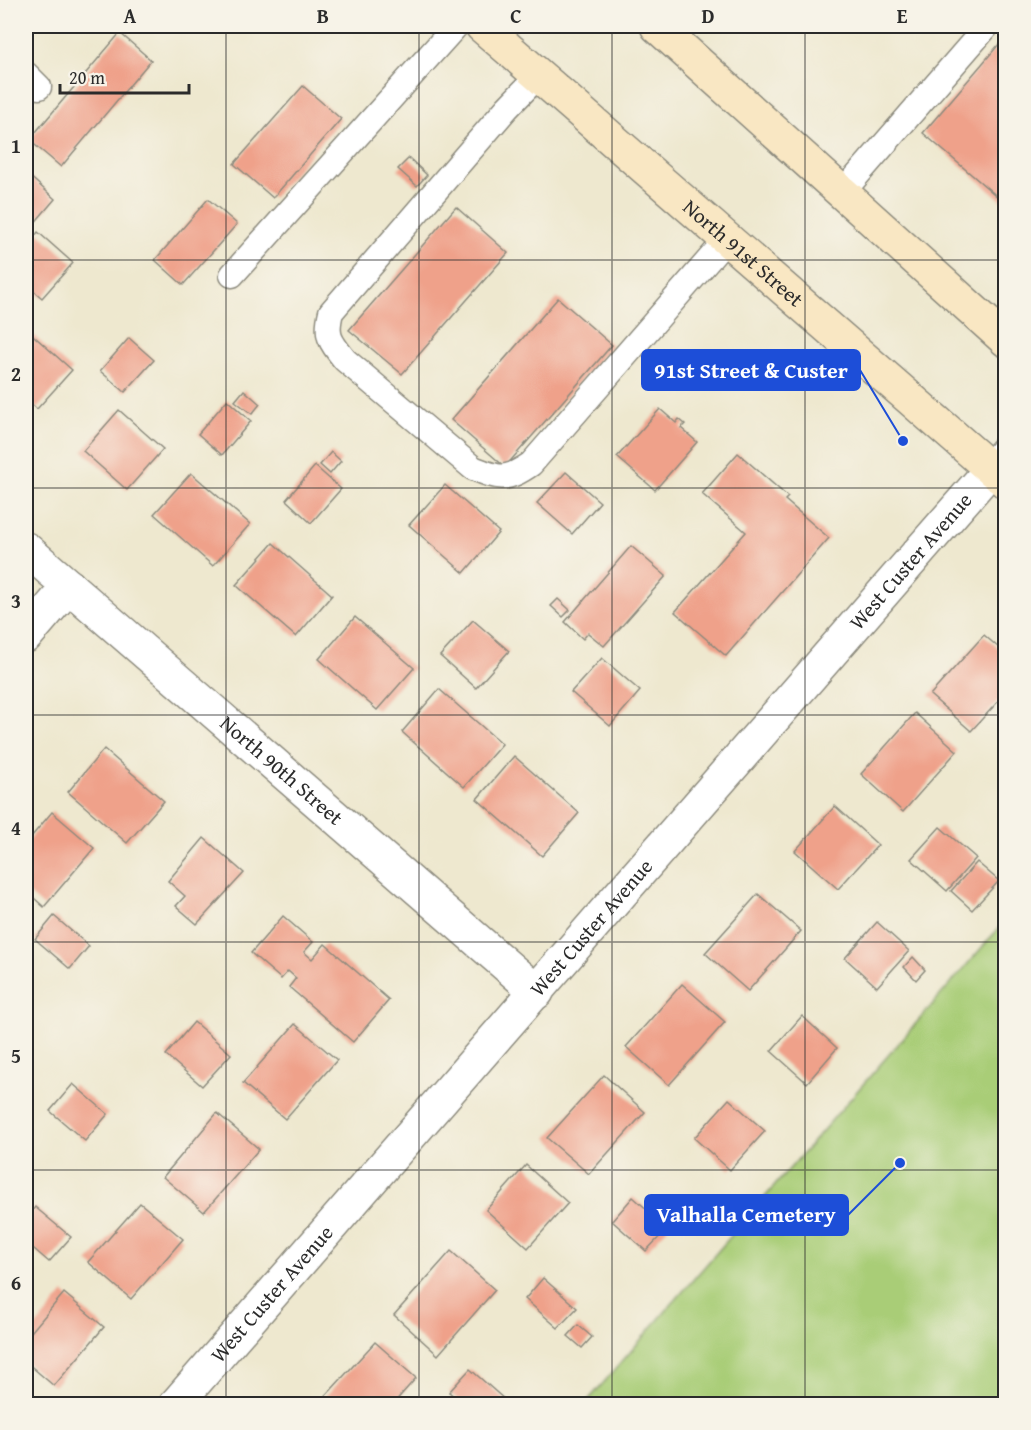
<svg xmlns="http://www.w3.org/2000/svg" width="1031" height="1430" viewBox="0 0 1031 1430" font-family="'Gentium Book Plus',serif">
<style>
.green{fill:#a9cd77;stroke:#6a7c51;stroke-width:1.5}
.building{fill:#efa18a}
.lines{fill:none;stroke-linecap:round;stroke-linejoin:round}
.service-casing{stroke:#8c8a7d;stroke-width:27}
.minor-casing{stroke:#8c8a7d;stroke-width:36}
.secondary-casing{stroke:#8c8a7d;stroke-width:36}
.service{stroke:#fff;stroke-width:24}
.minor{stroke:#fff;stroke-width:33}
.secondary{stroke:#f9e7c3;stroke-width:33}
.grid{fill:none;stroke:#2b2b2b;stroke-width:1.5;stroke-opacity:0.55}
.labels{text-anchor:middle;stroke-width:4.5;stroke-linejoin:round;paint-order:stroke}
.street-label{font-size:21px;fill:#2b2b2b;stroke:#f7f3e8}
.leader{fill:none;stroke:#1d4ed8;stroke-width:2}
.callout-dot{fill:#1d4ed8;stroke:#f7f3e8;stroke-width:2}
.callout{fill:#1d4ed8;stroke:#1d4ed8;stroke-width:2}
.callout-label{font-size:22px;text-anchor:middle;font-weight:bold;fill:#fff}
.neatline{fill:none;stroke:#2b2b2b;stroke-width:2}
.grid-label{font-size:20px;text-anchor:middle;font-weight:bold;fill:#2b2b2b}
</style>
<rect width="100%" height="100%" fill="#f7f3e8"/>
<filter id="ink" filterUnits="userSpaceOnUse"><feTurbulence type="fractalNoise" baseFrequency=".0167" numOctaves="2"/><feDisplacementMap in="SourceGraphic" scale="12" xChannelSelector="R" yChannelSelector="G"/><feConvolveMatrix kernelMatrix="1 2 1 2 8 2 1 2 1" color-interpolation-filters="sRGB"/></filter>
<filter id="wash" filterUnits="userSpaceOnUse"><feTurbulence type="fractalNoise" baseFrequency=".008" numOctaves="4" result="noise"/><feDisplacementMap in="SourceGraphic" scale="24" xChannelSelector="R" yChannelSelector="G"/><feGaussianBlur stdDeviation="1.35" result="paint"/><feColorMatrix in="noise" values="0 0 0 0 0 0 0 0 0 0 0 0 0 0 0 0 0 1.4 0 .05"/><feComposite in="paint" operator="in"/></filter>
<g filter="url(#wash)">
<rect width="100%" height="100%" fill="#eee8cf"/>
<polygon class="green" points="1005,921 1005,1404 585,1404"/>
<g id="blocks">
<g class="building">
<polygon points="120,33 151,60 61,167 29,140"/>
<polygon points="1006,36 1006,204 923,133"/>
<polygon points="303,86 341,119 273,198 234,164"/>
<polygon points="409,158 427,175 417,186 398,169"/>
<polygon points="26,173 55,199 26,233"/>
<polygon points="208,199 237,224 183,285 155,260"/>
<polygon points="456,207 508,253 402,374 349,330"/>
<polygon points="38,232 73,263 42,298 26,284 26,246"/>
<polygon points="558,298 612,345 505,467 451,420"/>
<polygon points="26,329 72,370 37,409 26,399"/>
<polygon points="129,338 154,360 125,392 100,371"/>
<polygon points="244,390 260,404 252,414 235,401"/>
<polygon points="227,400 251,421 222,455 198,434"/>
<polygon points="660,409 676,423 679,419 685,424 681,428 697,442 655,490 617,457"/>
<polygon points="119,410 163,449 127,490 83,451"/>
<polygon points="331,452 341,461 330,474 320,465"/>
<polygon points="738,453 788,497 785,500 829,538 726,656 675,612 746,532 702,494"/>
<polygon points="315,466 341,489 311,523 286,500"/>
<polygon points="566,472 600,502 572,534 537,503"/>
<polygon points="191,473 250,524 213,566 154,514"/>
<polygon points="445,485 499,532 464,573 409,525"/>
<polygon points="273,543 332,595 296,637 236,585"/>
<polygon points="631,546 666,576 604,646 588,633 583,639 565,622"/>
<polygon points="558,599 570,610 563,617 551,606"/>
<polygon points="355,617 414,668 377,710 319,659"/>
<polygon points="473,620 509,651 476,688 440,656"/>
<polygon points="984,635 1006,654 1006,697 1004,695 971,731 930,695"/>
<polygon points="602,658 640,691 610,726 571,692"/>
<polygon points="439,689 502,744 464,787 402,732"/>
<polygon points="915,713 957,751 903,812 861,774"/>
<polygon points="104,749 164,801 127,843 68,792"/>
<polygon points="514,756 579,813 542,856 477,799"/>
<polygon points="835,806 878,845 838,889 795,851"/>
<polygon points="52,812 94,848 44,907 26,891 26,843"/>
<polygon points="940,827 976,858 947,891 911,859"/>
<polygon points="204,838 244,873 197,924 176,906 185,896 168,881"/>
<polygon points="977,862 999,881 972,910 951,891"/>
<polygon points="758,894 801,931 748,991 705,953"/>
<polygon points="54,916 89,946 70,969 35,939"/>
<polygon points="283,916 313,942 304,952 312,959 325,944 389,1000 353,1042 289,987 296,978 288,971 281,979 251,953"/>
<polygon points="877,922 909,951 877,987 845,958"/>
<polygon points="913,957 925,970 916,980 904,967"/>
<polygon points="682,984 725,1022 669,1085 626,1047"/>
<polygon points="802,1016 837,1048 807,1083 771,1051"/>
<polygon points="194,1022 231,1054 202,1086 166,1055"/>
<polygon points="295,1024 337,1060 285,1119 243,1083"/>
<polygon points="604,1075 645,1112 589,1174 547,1138"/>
<polygon points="73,1084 108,1114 85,1141 50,1111"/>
<polygon points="729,1099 765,1131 730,1170 694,1138"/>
<polygon points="217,1113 259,1149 204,1212 163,1177"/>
<polygon points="526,1165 568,1203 528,1248 486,1210"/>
<polygon points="633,1197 668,1228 646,1251 612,1221"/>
<polygon points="140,1203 183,1239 131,1299 88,1262"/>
<polygon points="35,1207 71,1237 49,1262 26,1242 26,1218"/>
<polygon points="451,1251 495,1290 438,1355 394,1315"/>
<polygon points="543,1278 577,1308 558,1328 525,1299"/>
<polygon points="64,1293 104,1327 54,1386 26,1362 26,1338"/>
<polygon points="578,1325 592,1337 582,1348 568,1336"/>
<polygon points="375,1342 416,1378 393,1404 325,1404 321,1401"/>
<polygon points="470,1369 505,1400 501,1404 463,1404 449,1392"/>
</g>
</g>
</g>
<g filter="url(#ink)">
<use href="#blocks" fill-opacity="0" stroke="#8c8a7d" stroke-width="1.5"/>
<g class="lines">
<defs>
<g id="service">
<polyline points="26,74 39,87"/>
<path d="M539,75L507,108L331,312C325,336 330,341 345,360L473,468C500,479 506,481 531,464L727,239"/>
<polyline points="842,193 987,26"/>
<polyline points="232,275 456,26"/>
</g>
<g id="minor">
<path id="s1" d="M26,549L537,992"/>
<polyline points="26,636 69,586"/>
<path id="s2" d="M176,1404L1006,452"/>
</g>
<g id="secondary">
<path id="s3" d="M482,26L1006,482"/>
<polyline points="657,26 1006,340"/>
</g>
</defs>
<use href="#service" class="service-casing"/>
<use href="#minor" class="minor-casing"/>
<use href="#secondary" class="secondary-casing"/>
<use href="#service" class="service"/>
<use href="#minor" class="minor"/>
<use href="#secondary" class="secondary"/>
</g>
</g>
<path class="grid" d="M226,26V1404M419,26V1404M612,26V1404M805,26V1404M26,260H1006M26,488H1006M26,715H1006M26,942H1006M26,1170H1006"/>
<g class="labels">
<g class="street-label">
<text dy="7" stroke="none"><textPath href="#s3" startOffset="346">North 91st Street</textPath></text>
<text dy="7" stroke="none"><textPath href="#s2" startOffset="1118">West Custer Avenue</textPath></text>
<text dy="7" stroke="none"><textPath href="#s1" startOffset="338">North 90th Street</textPath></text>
<text dy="7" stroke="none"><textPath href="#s2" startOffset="632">West Custer Avenue</textPath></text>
<text dy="7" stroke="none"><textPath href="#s2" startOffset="146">West Custer Avenue</textPath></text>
</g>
</g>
<path class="leader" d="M903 441L860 370M900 1163L848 1215"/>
<g class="callout-dot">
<circle cx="903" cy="441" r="6"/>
<circle cx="900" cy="1163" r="6"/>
</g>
<g class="callout">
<rect x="642" y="350" width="218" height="40" rx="6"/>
<rect x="645" y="1195" width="203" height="40" rx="6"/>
</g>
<g class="callout-label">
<text x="751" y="378">91st Street &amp; Custer</text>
<text x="746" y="1222">Valhalla Cemetery</text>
</g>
<rect width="1031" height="1430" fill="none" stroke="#f7f3e8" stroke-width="66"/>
<path d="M60 84v9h129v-9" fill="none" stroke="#2b2b2b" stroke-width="3"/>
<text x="69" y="84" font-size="18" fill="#2b2b2b" stroke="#f7f3e8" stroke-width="4.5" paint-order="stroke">20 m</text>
<rect x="33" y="33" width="965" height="1364" class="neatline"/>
<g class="grid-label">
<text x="130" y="23">A</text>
<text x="323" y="23">B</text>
<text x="516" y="23">C</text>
<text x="708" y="23">D</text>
<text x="902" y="23">E</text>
<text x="16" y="153">1</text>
<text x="16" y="381">2</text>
<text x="16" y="608">3</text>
<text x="16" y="835">4</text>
<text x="16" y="1063">5</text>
<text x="16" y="1290">6</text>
</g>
</svg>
